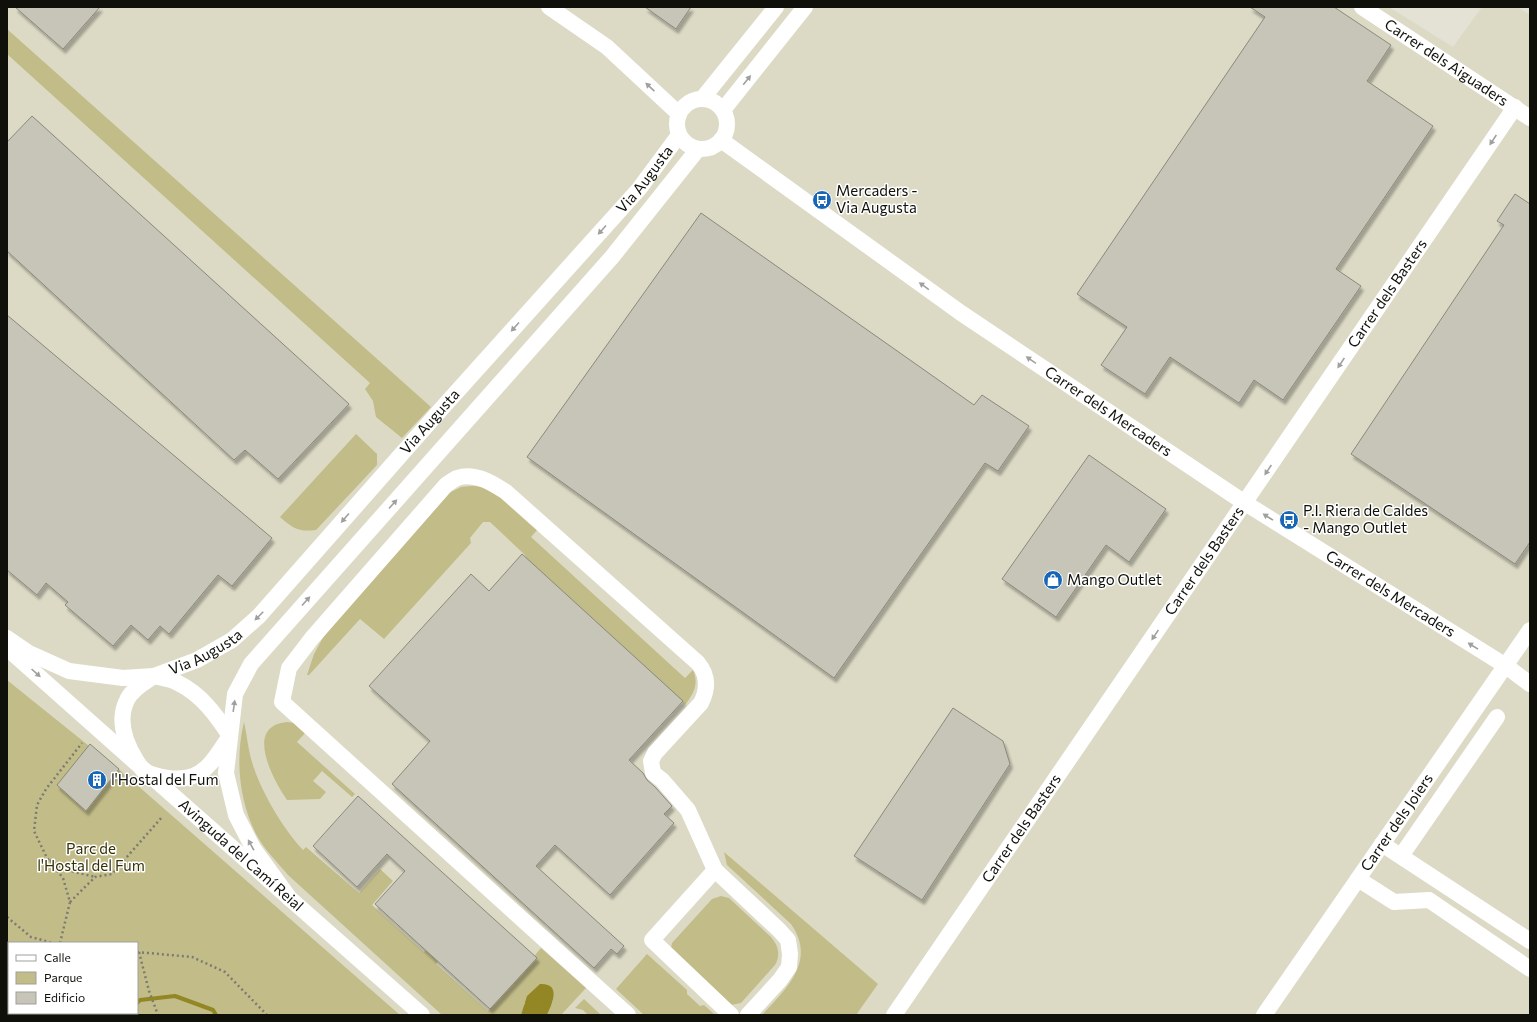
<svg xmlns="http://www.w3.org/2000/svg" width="1537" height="1022" viewBox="0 0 1537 1022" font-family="Commissioner,sans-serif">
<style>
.built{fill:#dcdac5}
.green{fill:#c2bc88;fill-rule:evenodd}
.water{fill:#928724}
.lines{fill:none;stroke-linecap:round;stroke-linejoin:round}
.stream{stroke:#928724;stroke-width:4}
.building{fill:#c6c5b8;stroke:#8a897d;filter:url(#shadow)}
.path{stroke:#7c7b72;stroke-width:2.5;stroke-dasharray:2 3;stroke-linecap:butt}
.minor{stroke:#fff;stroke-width:16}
.oneway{fill:#9f9f9d}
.labels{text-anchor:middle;stroke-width:3;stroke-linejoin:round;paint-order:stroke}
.street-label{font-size:15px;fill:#10100b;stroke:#fff}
.poi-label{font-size:15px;fill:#10100b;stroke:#fff;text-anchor:start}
.park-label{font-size:15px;fill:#343006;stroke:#fff}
</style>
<defs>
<filter id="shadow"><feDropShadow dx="2.5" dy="4.5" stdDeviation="1" flood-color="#0004"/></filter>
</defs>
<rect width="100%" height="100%" fill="#e3e2d5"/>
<polygon class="built" points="7,7 1389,7 1453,47 1482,7 1517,7 1530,15 1530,1015 400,1015 129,778 7,680"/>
<g class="green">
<polygon points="7,29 431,407 402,438 376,417 373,401 365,389 370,383 7,54"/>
<path d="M356,434L377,454V465L316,530C298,532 294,529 280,517Z"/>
<path d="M471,486C497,485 519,513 538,529L531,537L685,678L693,670C699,684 694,693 685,705L525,562L526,558L524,554L490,522H483L470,538L471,543L384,639L360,619L309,675H307L314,654L325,634L449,493L461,487Z"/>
<path d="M7,680L129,778L400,1015H7ZM9,943H137V1013H9Z"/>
<path d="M244,722C247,735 248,749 252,762C260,790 283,829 303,850L306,847L359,893L380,869L393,881L372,905L424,952L445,928L458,939L436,964L488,1011L541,948L586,988L561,1015H547L553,1000L524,1003V1008L521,1015H442L288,875C277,862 264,849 256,834C239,800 235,759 244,722Z"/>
<path d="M287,722L295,723L306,732L297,742L355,794L352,797L322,771L313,781L326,792L320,799L287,800C274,781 243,726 287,722Z"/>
<path d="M724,852L878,984L856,1015H762C786,989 817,961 791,924L727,865Z"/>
<path d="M721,896L729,898L771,937C778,945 781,955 775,965L741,1003L731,1005L671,948L672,943L712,899Z"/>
<polygon points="647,954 687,990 687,994 700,1006 704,1005 715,1015 644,1015 616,989"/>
<polygon points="584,999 601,1015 588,1015 583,1010 575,1008"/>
</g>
<path class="water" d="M540,984C562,983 552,1004 547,1015H521L527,996Z"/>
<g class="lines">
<g class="stream">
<polyline points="137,1003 140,1000 175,996 213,1010 216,1015"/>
<polyline points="126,1015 128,1013"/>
</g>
</g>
<g class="building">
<polygon points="15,7 100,7 63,49"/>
<polygon points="645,7 691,7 676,29"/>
<polygon points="1250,7 1334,7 1391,45 1367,81 1433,126 1336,269 1361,286 1283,400 1254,380 1239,403 1170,357 1145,394 1101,365 1127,327 1077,294 1265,17"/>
<polygon points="32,116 349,404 278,479 245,450 234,460 7,251 7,142"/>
<polygon points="1515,194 1530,204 1530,542 1515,564 1351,454 1504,225 1497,221"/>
<polygon points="701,213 974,405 982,395 1029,426 998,471 985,463 834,678 527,457"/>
<polygon points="7,315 272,538 232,586 218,575 169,634 160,626 148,640 131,625 113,646 65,605 68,602 46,583 37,595 7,570"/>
<polygon points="1089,455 1166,509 1129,562 1106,545 1056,617 1002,579"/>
<polygon points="522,554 683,701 629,760 643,773 647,780 655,787 672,806 664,814 674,823 610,895 555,845 536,866 624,946 617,954 611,949 594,968 392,784 430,741 369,686 471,574 489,591"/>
<polygon points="953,708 1003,741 1010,764 922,900 854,856"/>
<polygon points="90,744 119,769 86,811 57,785"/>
<polygon points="358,796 537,958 490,1009 375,904 405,871 387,854 357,887 313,846"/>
</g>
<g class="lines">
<g class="path">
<polyline points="50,860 63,869 95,877"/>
<polyline points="70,902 95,877 112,874 162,817"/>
<polyline points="7,917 31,937 53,943"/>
<polyline points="60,943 70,902 63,878 47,858 34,831 37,805 46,789 82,743"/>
<polyline points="137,952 192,957 225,972 267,1015"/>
<polyline points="139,952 149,991 158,1015"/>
<polyline points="86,1013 86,1015"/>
</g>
<g class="minor">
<polyline points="549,7 607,47 679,114"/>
<path id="s1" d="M1362,7L1530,118"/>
<polyline points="702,99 776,7"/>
<circle cx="702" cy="124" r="25"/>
<polyline points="723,110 805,7"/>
<path id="s2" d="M721,140L961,313L1245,503L1506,666L1530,684"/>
<path id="s3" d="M7,638L29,653L69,671L123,678L154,676L197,660L232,640L259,616L443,407L639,189L679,135"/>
<path id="s4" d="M8,649L143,769L422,1015"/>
<path d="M154,676C162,678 171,679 178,683C201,694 216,715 230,736C220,750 210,770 193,776C180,781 155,778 143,770C140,767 138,763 136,760C125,742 117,720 127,700C132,689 145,682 154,676Z"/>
<polyline points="1382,844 1530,941"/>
<polyline points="1401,856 1497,717"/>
<polyline points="1358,879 1394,902 1429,900 1530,969"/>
<polyline points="290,899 253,848 236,815 226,773 235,694 251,664 612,257 698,149"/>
<path d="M628,1015L282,702L289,668L312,638L446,485C449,483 453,480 457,478C475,472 492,483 506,492L698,663C708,675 708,689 701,703L655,753L651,761L653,773L662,780L688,810L715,870"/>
<polyline points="731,1015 652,940 715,870 779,930 788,940 790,954 789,967 780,980 748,1015"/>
<path id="s5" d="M894,1015L1515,107"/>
<path id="s6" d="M1264,1015L1530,630"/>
</g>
</g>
<defs><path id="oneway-solid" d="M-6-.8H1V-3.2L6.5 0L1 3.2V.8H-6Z"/></defs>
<g class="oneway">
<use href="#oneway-solid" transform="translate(747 80) rotate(-51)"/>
<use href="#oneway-solid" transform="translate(650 87) rotate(-137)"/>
<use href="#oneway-solid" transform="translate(1493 140) rotate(124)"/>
<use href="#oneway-solid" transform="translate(602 230) rotate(132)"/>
<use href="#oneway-solid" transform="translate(924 286) rotate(-144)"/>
<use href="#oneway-solid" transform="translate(515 327) rotate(132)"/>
<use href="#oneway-solid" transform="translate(1031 360) rotate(-146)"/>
<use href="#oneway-solid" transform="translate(1341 363) rotate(124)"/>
<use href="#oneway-solid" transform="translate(1268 470) rotate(124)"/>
<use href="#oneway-solid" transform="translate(393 504) rotate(-48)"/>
<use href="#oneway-solid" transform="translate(1268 517) rotate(-148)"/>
<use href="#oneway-solid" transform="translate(345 518) rotate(131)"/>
<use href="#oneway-solid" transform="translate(306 601) rotate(-48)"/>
<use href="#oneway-solid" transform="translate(259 616) rotate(135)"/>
<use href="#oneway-solid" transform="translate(1155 635) rotate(124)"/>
<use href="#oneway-solid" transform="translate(1473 646) rotate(-148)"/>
<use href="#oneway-solid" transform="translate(36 673) rotate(42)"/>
<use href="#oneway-solid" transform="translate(234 706) rotate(-82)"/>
<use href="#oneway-solid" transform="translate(251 845) rotate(-119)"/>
</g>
<defs>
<symbol id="bus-disc" viewBox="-11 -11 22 22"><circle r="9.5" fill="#1866b5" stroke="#fff"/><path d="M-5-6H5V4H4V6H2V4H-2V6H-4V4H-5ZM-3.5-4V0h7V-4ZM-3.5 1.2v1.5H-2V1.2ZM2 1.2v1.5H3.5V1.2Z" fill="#fff"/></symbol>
<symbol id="shop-disc" viewBox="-11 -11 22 22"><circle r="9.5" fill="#1866b5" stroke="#fff"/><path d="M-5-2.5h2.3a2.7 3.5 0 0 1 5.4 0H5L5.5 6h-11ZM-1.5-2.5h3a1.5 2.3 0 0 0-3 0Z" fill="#fff"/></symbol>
<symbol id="building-disc" viewBox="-11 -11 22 22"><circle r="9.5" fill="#1866b5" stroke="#fff"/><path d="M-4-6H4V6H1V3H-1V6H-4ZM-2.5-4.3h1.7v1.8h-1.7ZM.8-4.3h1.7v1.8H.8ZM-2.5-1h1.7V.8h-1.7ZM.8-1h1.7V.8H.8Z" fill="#fff"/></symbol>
</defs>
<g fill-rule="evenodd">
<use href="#bus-disc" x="811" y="189" width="22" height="22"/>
<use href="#bus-disc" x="1278" y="509" width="22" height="22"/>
<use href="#shop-disc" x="1042" y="569" width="22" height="22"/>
<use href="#building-disc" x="86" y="769" width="22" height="22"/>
</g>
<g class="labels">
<g class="street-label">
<text dy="5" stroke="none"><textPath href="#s1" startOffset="101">Carrer dels Aiguaders</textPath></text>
<text dy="5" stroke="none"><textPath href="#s3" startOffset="861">Via Augusta</textPath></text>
<text dy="5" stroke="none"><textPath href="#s5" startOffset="874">Carrer dels Basters</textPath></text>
<text dy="5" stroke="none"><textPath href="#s2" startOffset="473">Carrer dels Mercaders</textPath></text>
<text dy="5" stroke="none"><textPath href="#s3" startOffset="537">Via Augusta</textPath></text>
<text dy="5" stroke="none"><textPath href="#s5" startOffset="550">Carrer dels Basters</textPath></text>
<text dy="5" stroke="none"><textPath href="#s2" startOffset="809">Carrer dels Mercaders</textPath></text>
<text dy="5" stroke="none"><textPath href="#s3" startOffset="213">Via Augusta</textPath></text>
<text dy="5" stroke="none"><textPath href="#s6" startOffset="234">Carrer dels Joiers</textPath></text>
<text dy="5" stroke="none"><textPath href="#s5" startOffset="226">Carrer dels Basters</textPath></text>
<text dy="5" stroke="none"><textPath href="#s4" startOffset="311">Avinguda del Camí Reial</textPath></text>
</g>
<g class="poi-label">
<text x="836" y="196">Mercaders -<tspan x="836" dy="17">Via Augusta</tspan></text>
<text x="1303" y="516">P.I. Riera de Caldes<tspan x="1303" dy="17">- Mango Outlet</tspan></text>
<text x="1067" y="585">Mango Outlet</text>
<text x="111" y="785">l'Hostal del Fum</text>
</g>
<g class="park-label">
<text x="91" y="854">Parc de<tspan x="91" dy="17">l'Hostal del Fum</tspan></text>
</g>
</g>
<rect width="1537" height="1022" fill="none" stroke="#10100b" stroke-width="16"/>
<rect x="8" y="942" width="130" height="72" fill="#ffffff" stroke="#9f9f9d"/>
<rect x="16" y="955" width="20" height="6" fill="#ffffff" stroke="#9f9f9d"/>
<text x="44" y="962" font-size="12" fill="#10100b">Calle</text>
<rect x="16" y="972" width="20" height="12" fill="#c2bc88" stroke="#9f9f9d"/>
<text x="44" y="982" font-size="12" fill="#10100b">Parque</text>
<rect x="16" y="992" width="20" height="12" fill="#c6c5b8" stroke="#9f9f9d"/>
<text x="44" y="1002" font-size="12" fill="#10100b">Edificio</text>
</svg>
